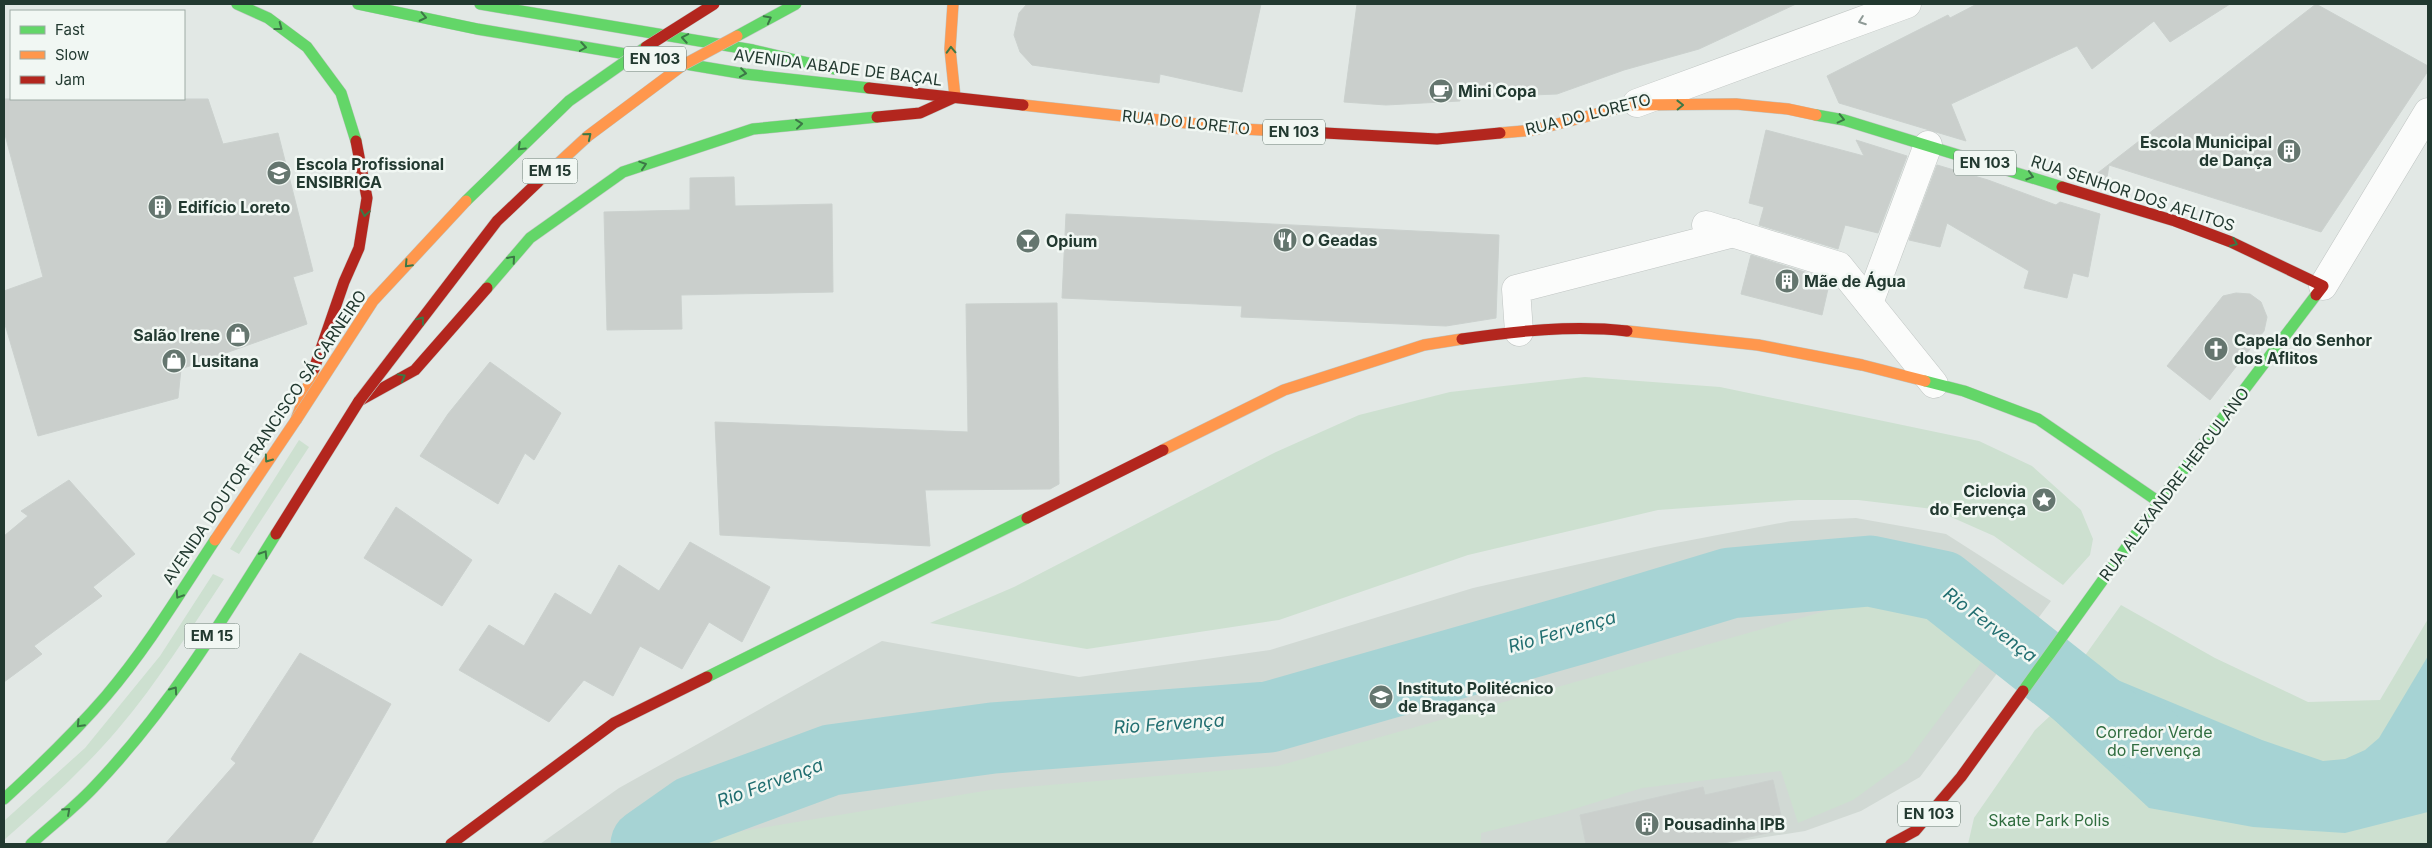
<svg xmlns="http://www.w3.org/2000/svg" width="2432" height="848" viewBox="0 0 2432 848" font-family="Inter,sans-serif">
<style>
.built{fill:#d1d9d4}
.green{fill:#cde0d0}
.water{fill:#a6d3d4}
.lines{fill:none;stroke-linecap:round;stroke-linejoin:round}
.river{stroke:#a6d3d4;stroke-width:71}
.building{fill:#cacfcc;stroke:#cbd1ce}
.street-casing{stroke:#bfc4c2;stroke-width:29}
.fast-casing{stroke:#bfc5c2;stroke-width:12}
.slow-casing{stroke:#bfc5c2;stroke-width:12}
.jam-casing{stroke:#bfc5c2;stroke-width:12}
.street{stroke:#fbfcfb;stroke-width:28}
.fast{stroke:#63d668;stroke-width:11}
.slow{stroke:#ff974d;stroke-width:11}
.jam{stroke:#b3261e;stroke-width:11}
.fast-bridge-casing{stroke:#bcc4c0;stroke-width:12;stroke-linecap:butt}
.slow-bridge-casing{stroke:#bcc4c0;stroke-width:12;stroke-linecap:butt}
.jam-bridge-casing{stroke:#bcc4c0;stroke-width:12;stroke-linecap:butt}
.fast-bridge{stroke:#63d668;stroke-width:11}
.slow-bridge{stroke:#ff974d;stroke-width:11}
.jam-bridge{stroke:#b3261e;stroke-width:11}
.oneway{stroke:#3c7846}
.oneway2{stroke:#8e9a96}
.labels{text-anchor:middle;stroke-width:5;stroke-linejoin:round;paint-order:stroke}
.shield{fill:#f1f7f3;stroke:#60726a;stroke-width:1}
.shield-label{font-size:15px;font-weight:bold;fill:#223930}
.street-label{font-size:16px;fill:#223930;stroke:#f1f7f3}
.poi-label{font-size:16px;font-weight:bold;fill:#223930;stroke:#f1f7f3;text-anchor:start}
.park-label{font-size:16px;fill:#306d3f;stroke:#f1f7f3}
.water-label{font-size:18px;font-style:italic;fill:#216e70;stroke:#f1f7f3}
</style>
<rect width="100%" height="100%" fill="#e2e8e5"/>
<polygon class="built" points="1856,518 1946,534 2051,601 1920,777 1861,811 1805,831 1721,844 540,844 619,788 882,641 1079,677 1270,650 1473,588 1655,547 1791,521"/>
<g class="green">
<polygon points="1585,377 1720,387 1979,441 2032,466 2081,510 2093,539 2090,555 2063,585 1994,536 1933,509 1858,500 1798,500 1658,510 1468,555 1279,620 1087,649 930,623 1014,587 1276,452 1359,415 1450,392"/>
<polygon points="299,440 309,447 239,554 230,549"/>
<path d="M213,574L224,579C190,630 158,682 118,729C84,769 44,805 4,840V821L85,748L160,656Z"/>
<polygon points="1865,600 1928,615 1983,660 1908,760 1853,800 1798,823 1781,771 1642,788 1558,814 1481,833 1481,844 707,844 719,835 990,790 1278,766"/>
<polygon points="2121,605 2215,658 2308,702 2380,700 2428,619 2428,844 1968,844 1974,818 2035,730 2050,716 2079,664"/>
</g>
<polygon class="water" points="2428,656 2428,812 2345,833 2253,827 2149,808 2050,716 2079,664 2262,740 2323,761 2345,759 2365,750 2379,738"/>
<g class="lines">
<polyline class="river" points="646,844 693,811 831,760 993,738 1269,717 1581,628 1730,583 1870,571 1942,586 2118,725 2150,738"/>
</g>
<g class="building">
<polygon points="1027,4 1261,4 1242,92 1160,74 1159,83 1032,65 1020,52 1014,35 1019,13"/>
<polygon points="1357,4 1796,4 1699,49 1624,70 1557,94 1460,98 1460,101 1386,105 1344,102"/>
<polygon points="1977,4 2230,4 2170,42 2154,21 2092,69 2077,46 1951,104 1966,141 1839,103 1827,76 1948,15 1950,18"/>
<polygon points="2316,4 2428,66 2428,71 2321,232 2109,165 2106,184 2090,179"/>
<polygon points="4,99 208,99 223,144 278,133 313,271 293,277 307,324 181,369 178,398 38,436 4,321 4,291 43,277 4,131"/>
<polygon points="1766,130 1864,156 1856,140 1907,156 1878,233 1845,225 1838,249 1759,225 1764,207 1749,203"/>
<polygon points="1937,165 1988,180 2056,205 2060,202 2100,214 2088,277 2073,273 2067,298 2024,288 2029,271 1947,223 1940,247 1909,240"/>
<polygon points="734,177 735,206 832,204 833,292 681,295 682,329 607,330 604,212 690,210 690,178"/>
<polygon points="1066,214 1499,235 1496,318 1446,326 1241,317 1242,306 1062,298"/>
<polygon points="1751,255 1830,280 1822,315 1741,294"/>
<polygon points="2236,293 2250,294 2261,302 2267,317 2264,331 2210,400 2167,366 2223,296"/>
<polygon points="1057,303 1059,484 1050,489 925,490 930,546 720,535 715,422 968,432 966,304"/>
<polygon points="490,362 561,413 534,460 525,453 498,504 420,456 448,414"/>
<polygon points="69,480 135,554 93,587 102,596 34,646 42,654 4,682 4,536 28,516 21,511"/>
<polygon points="396,507 472,560 442,606 364,558"/>
<polygon points="690,542 770,587 742,642 709,622 682,669 640,646 613,696 584,680 549,722 459,670 489,625 524,646 555,593 591,615 619,565 659,591"/>
<polygon points="300,653 391,704 311,844 165,844 236,763 231,759"/>
<polygon points="1773,780 1784,829 1719,844 1586,844 1580,815 1703,787 1705,795"/>
</g>
<g class="lines">
<defs>
<g id="street">
<polyline points="1637,103 1907,4"/>
<polyline points="1706,225 1839,266 1934,384"/>
<polyline points="2323,286 2428,112"/>
<polyline points="1869,303 1928,145"/>
<polyline points="1519,332 1516,289 1734,233"/>
</g>
<g id="fast">
<polyline points="237,4 268,18 307,47 341,93 356,141"/>
<polyline points="358,4 477,29 745,74 869,88"/>
<polyline points="480,4 753,50 834,69"/>
<polyline points="1816,115 1844,120 2062,187"/>
<polyline points="487,288 530,238 623,172 753,129 877,117"/>
<polyline points="1925,381 1964,391 2038,419 2159,502"/>
<polyline points="707,677 1027,518"/>
<polyline points="2023,691 2159,502 2316,295"/>
<path d="M4,799C40,766 74,733 106,696C147,648 180,593 215,540"/>
<path d="M31,844C52,825 74,808 93,788C166,712 221,623 276,534"/>
</g>
<g id="slow">
<polyline points="953,4 950,49 955,97"/>
<polyline points="1023,105 1242,129 1325,133"/>
<polyline points="1500,133 1534,130 1631,105 1736,104 1788,109 1816,115"/>
<polyline points="1627,331 1758,345 1862,365 1925,381"/>
<polyline points="1163,450 1284,390 1424,345 1462,339"/>
<polyline points="215,540 296,420 314,369"/>
</g>
<g id="jam">
<polyline points="869,88 1023,105"/>
<polyline points="877,117 920,113 953,98"/>
<polyline points="1325,133 1437,139 1500,133"/>
<polyline points="2062,187 2175,221 2231,242 2323,286 2316,295"/>
<path d="M1462,339C1516,331 1572,325 1627,331"/>
<polyline points="314,369 344,282 359,248 367,198 356,141"/>
<polyline points="1027,518 1163,450"/>
<polyline points="276,534 359,401 415,370 487,288"/>
<polyline points="451,844 614,723 707,677"/>
<polyline points="1891,844 1915,831 1961,777 2023,691"/>
</g>
</defs>
<use href="#street" class="street-casing"/>
<use href="#fast" class="fast-casing"/>
<use href="#slow" class="slow-casing"/>
<use href="#jam" class="jam-casing"/>
<use href="#street" class="street"/>
<use href="#fast" class="fast"/>
<use href="#slow" class="slow"/>
<use href="#jam" class="jam"/>
<defs>
<g id="fast-bridge">
<polyline points="737,36 796,4"/>
<polyline points="466,201 569,101 646,47"/>
</g>
<g id="slow-bridge">
<polyline points="538,182 588,136 683,65 737,36"/>
<polyline points="296,420 373,301 466,201"/>
</g>
<g id="jam-bridge">
<polyline points="646,47 714,4"/>
<polyline points="359,401 497,221 538,182"/>
</g>
</defs>
<use href="#fast-bridge" class="fast-bridge-casing"/>
<use href="#slow-bridge" class="slow-bridge-casing"/>
<use href="#jam-bridge" class="jam-bridge-casing"/>
<use href="#fast-bridge" class="fast-bridge"/>
<use href="#slow-bridge" class="slow-bridge"/>
<use href="#jam-bridge" class="jam-bridge"/>
</g>
<defs><path id="oneway-chevron" d="M-2-3.5L2.5 0L-2 3.5" fill="none" stroke-width="1.6" stroke-linecap="round" stroke-linejoin="round" transform="scale(1.25)"/></defs>
<g class="oneway">
<use href="#oneway-chevron" transform="translate(423 17) rotate(12)"/>
<use href="#oneway-chevron" transform="translate(768 19) rotate(-28)"/>
<use href="#oneway-chevron" transform="translate(279 27) rotate(37)"/>
<use href="#oneway-chevron" transform="translate(685 38) rotate(-170)"/>
<use href="#oneway-chevron" transform="translate(583 47) rotate(9)"/>
<use href="#oneway-chevron" transform="translate(951 50) rotate(-92)"/>
<use href="#oneway-chevron" transform="translate(743 73) rotate(8)"/>
<use href="#oneway-chevron" transform="translate(1680 105) rotate(-1)"/>
<use href="#oneway-chevron" transform="translate(1841 119) rotate(13)"/>
<use href="#oneway-chevron" transform="translate(799 124) rotate(-6)"/>
<use href="#oneway-chevron" transform="translate(588 136) rotate(-40)"/>
<use href="#oneway-chevron" transform="translate(521 147) rotate(136)"/>
<use href="#oneway-chevron" transform="translate(643 165) rotate(-18)"/>
<use href="#oneway-chevron" transform="translate(2030 176) rotate(17)"/>
<use href="#oneway-chevron" transform="translate(365 213) rotate(99)"/>
<use href="#oneway-chevron" transform="translate(2234 243) rotate(23)"/>
<use href="#oneway-chevron" transform="translate(512 259) rotate(-49)"/>
<use href="#oneway-chevron" transform="translate(408 264) rotate(133)"/>
<use href="#oneway-chevron" transform="translate(421 320) rotate(-53)"/>
<use href="#oneway-chevron" transform="translate(402 377) rotate(-29)"/>
<use href="#oneway-chevron" transform="translate(268 459) rotate(125)"/>
<use href="#oneway-chevron" transform="translate(264 554) rotate(-58)"/>
<use href="#oneway-chevron" transform="translate(179 595) rotate(123)"/>
<use href="#oneway-chevron" transform="translate(174 690) rotate(-55)"/>
<use href="#oneway-chevron" transform="translate(80 724) rotate(133)"/>
<use href="#oneway-chevron" transform="translate(67 811) rotate(-42)"/>
</g>
<use class="oneway2" href="#oneway-chevron" transform="translate(1862 21) rotate(160)"/>
<defs>
<symbol id="cafe-disc" viewBox="-11 -11 22 22"><circle r="9.5" fill="#65766f" stroke="#f1f7f3"/><path d="M-5.5-4.5H6V0H3Q3 3.5 0 3.5H-2.5Q-5.5 3.5-5.5 0ZM3-3.2v2h1.7v-2ZM-6 4.5H4V6H-6Z" fill="#fff"/></symbol>
<symbol id="building-disc" viewBox="-11 -11 22 22"><circle r="9.5" fill="#65766f" stroke="#f1f7f3"/><path d="M-4-6H4V6H1V3H-1V6H-4ZM-2.5-4.3h1.7v1.8h-1.7ZM.8-4.3h1.7v1.8H.8ZM-2.5-1h1.7V.8h-1.7ZM.8-1h1.7V.8H.8Z" fill="#fff"/></symbol>
<symbol id="school-disc" viewBox="-11 -11 22 22"><circle r="9.5" fill="#65766f" stroke="#f1f7f3"/><path d="M0-5L7-2L0 1L-7-2ZM-4 1L0 2.5L4 1V4Q0 6-4 4Z" fill="#fff"/></symbol>
<symbol id="restaurant-disc" viewBox="-11 -11 22 22"><circle r="9.5" fill="#65766f" stroke="#f1f7f3"/><path d="M-5-6h1v4h1v-4h1v4h1v-4h1v5L-1.5 .5V6h-2V.5L-5-1ZM5-6V6H3V1.5H1.5Q1.5-4 5-6Z" fill="#fff"/></symbol>
<symbol id="bar-disc" viewBox="-11 -11 22 22"><circle r="9.5" fill="#65766f" stroke="#f1f7f3"/><path d="M-6-5H6L.8 .8V4.5H3.5V6h-7V4.5H-.8V.8Z" fill="#fff"/></symbol>
<symbol id="shop-disc" viewBox="-11 -11 22 22"><circle r="9.5" fill="#65766f" stroke="#f1f7f3"/><path d="M-5-2.5h2.3a2.7 3.5 0 0 1 5.4 0H5L5.5 6h-11ZM-1.5-2.5h3a1.5 2.3 0 0 0-3 0Z" fill="#fff"/></symbol>
<symbol id="church-disc" viewBox="-11 -11 22 22"><circle r="9.5" fill="#65766f" stroke="#f1f7f3"/><path d="M-1.2-6h2.4v3.5h3.3v2.4h-3.3V6h-2.4V-.1h-3.3v-2.4h3.3Z" fill="#fff"/></symbol>
<symbol id="sight-disc" viewBox="-11 -11 22 22"><circle r="9.5" fill="#65766f" stroke="#f1f7f3"/><path d="M0-6L1.8-2.2L6-1.7L2.9 1.2L3.7 5.4L0 3.3L-3.7 5.4L-2.9 1.2L-6-1.7L-1.8-2.2Z" fill="#fff"/></symbol>
<symbol id="university-disc" viewBox="-11 -11 22 22"><circle r="9.5" fill="#65766f" stroke="#f1f7f3"/><path d="M0-5L7-2L0 1L-7-2ZM-4 1L0 2.5L4 1V4Q0 6-4 4Z" fill="#fff"/></symbol>
</defs>
<g fill-rule="evenodd">
<use href="#cafe-disc" x="1427" y="77" width="28" height="28"/>
<use href="#building-disc" x="2275" y="137" width="28" height="28"/>
<use href="#school-disc" x="265" y="159" width="28" height="28"/>
<use href="#building-disc" x="146" y="193" width="28" height="28"/>
<use href="#restaurant-disc" x="1271" y="226" width="28" height="28"/>
<use href="#bar-disc" x="1014" y="227" width="28" height="28"/>
<use href="#building-disc" x="1773" y="267" width="28" height="28"/>
<use href="#shop-disc" x="224" y="321" width="28" height="28"/>
<use href="#church-disc" x="2202" y="335" width="28" height="28"/>
<use href="#shop-disc" x="160" y="347" width="28" height="28"/>
<use href="#sight-disc" x="2030" y="486" width="28" height="28"/>
<use href="#university-disc" x="1367" y="683" width="28" height="28"/>
<use href="#building-disc" x="1633" y="810" width="28" height="28"/>
</g>
<g class="labels">
<g class="shield">
<rect x="624" y="46.5" width="62" height="25" rx="4"/>
<rect x="1263" y="119.5" width="62" height="25" rx="4"/>
<rect x="1954" y="150.5" width="62" height="25" rx="4"/>
<rect x="522.5" y="158.5" width="55" height="25" rx="4"/>
<rect x="184.5" y="623.5" width="55" height="25" rx="4"/>
<rect x="1898" y="801.5" width="62" height="25" rx="4"/>
</g>
<g class="shield-label">
<text x="655" y="64">EN 103</text>
<text x="1294" y="137">EN 103</text>
<text x="1985" y="168">EN 103</text>
<text x="550" y="176">EM 15</text>
<text x="212" y="641">EM 15</text>
<text x="1929" y="819">EN 103</text>
</g>
<g class="street-label">
<text transform="translate(838 67) rotate(7)" y="6">AVENIDA ABADE DE BAÇAL</text>
<text transform="translate(1588 114) rotate(-14)" y="6">RUA DO LORETO</text>
<text transform="translate(1186 122) rotate(6)" y="6">RUA DO LORETO</text>
<text transform="translate(2133 193) rotate(18)" y="6">RUA SENHOR DOS AFLITOS</text>
<text transform="translate(264 437) rotate(-56)" y="6">AVENIDA DOUTOR FRANCISCO SÁ CARNEIRO</text>
<text transform="translate(2174 484) rotate(-53)" y="6">RUA ALEXANDRE HERCULANO</text>
</g>
<g class="poi-label">
<text x="1458" y="97">Mini Copa</text>
<text x="2272" y="148" text-anchor="end">Escola Municipal<tspan x="2272" dy="18">de Dança</tspan></text>
<text x="296" y="170">Escola Profissional<tspan x="296" dy="18">ENSIBRIGA</tspan></text>
<text x="178" y="213">Edifício Loreto</text>
<text x="1302" y="246">O Geadas</text>
<text x="1046" y="247">Opium</text>
<text x="1804" y="287">Mãe de Água</text>
<text x="220" y="341" text-anchor="end">Salão Irene</text>
<text x="2234" y="346">Capela do Senhor<tspan x="2234" dy="18">dos Aflitos</tspan></text>
<text x="192" y="367">Lusitana</text>
<text x="2026" y="497" text-anchor="end">Ciclovia<tspan x="2026" dy="18">do Fervença</tspan></text>
<text x="1398" y="694">Instituto Politécnico<tspan x="1398" dy="18">de Bragança</tspan></text>
<text x="1664" y="830">Pousadinha IPB</text>
</g>
<g class="park-label">
<text x="2154" y="738">Corredor Verde<tspan x="2154" dy="18">do Fervença</tspan></text>
<text x="2049" y="826">Skate Park Polis</text>
</g>
<g class="water-label">
<text transform="translate(1990 625) rotate(37)" y="6">Rio Fervença</text>
<text transform="translate(1562 632) rotate(-16)" y="6">Rio Fervença</text>
<text transform="translate(1169 724) rotate(-4)" y="6">Rio Fervença</text>
<text transform="translate(770 783) rotate(-20)" y="6">Rio Fervença</text>
</g>
</g>
<rect width="2432" height="848" fill="none" stroke="#223930" stroke-width="10"/>
<rect x="10" y="10" width="175" height="90" fill="#f1f7f3" stroke="#9eaba5"/>
<rect x="20" y="26" width="25" height="8" fill="#63d668" stroke="#9eaba5"/>
<text x="55" y="35" font-size="15" fill="#223930">Fast</text>
<rect x="20" y="51" width="25" height="8" fill="#ff974d" stroke="#9eaba5"/>
<text x="55" y="60" font-size="15" fill="#223930">Slow</text>
<rect x="20" y="76" width="25" height="8" fill="#b3261e" stroke="#9eaba5"/>
<text x="55" y="85" font-size="15" fill="#223930">Jam</text>
</svg>
